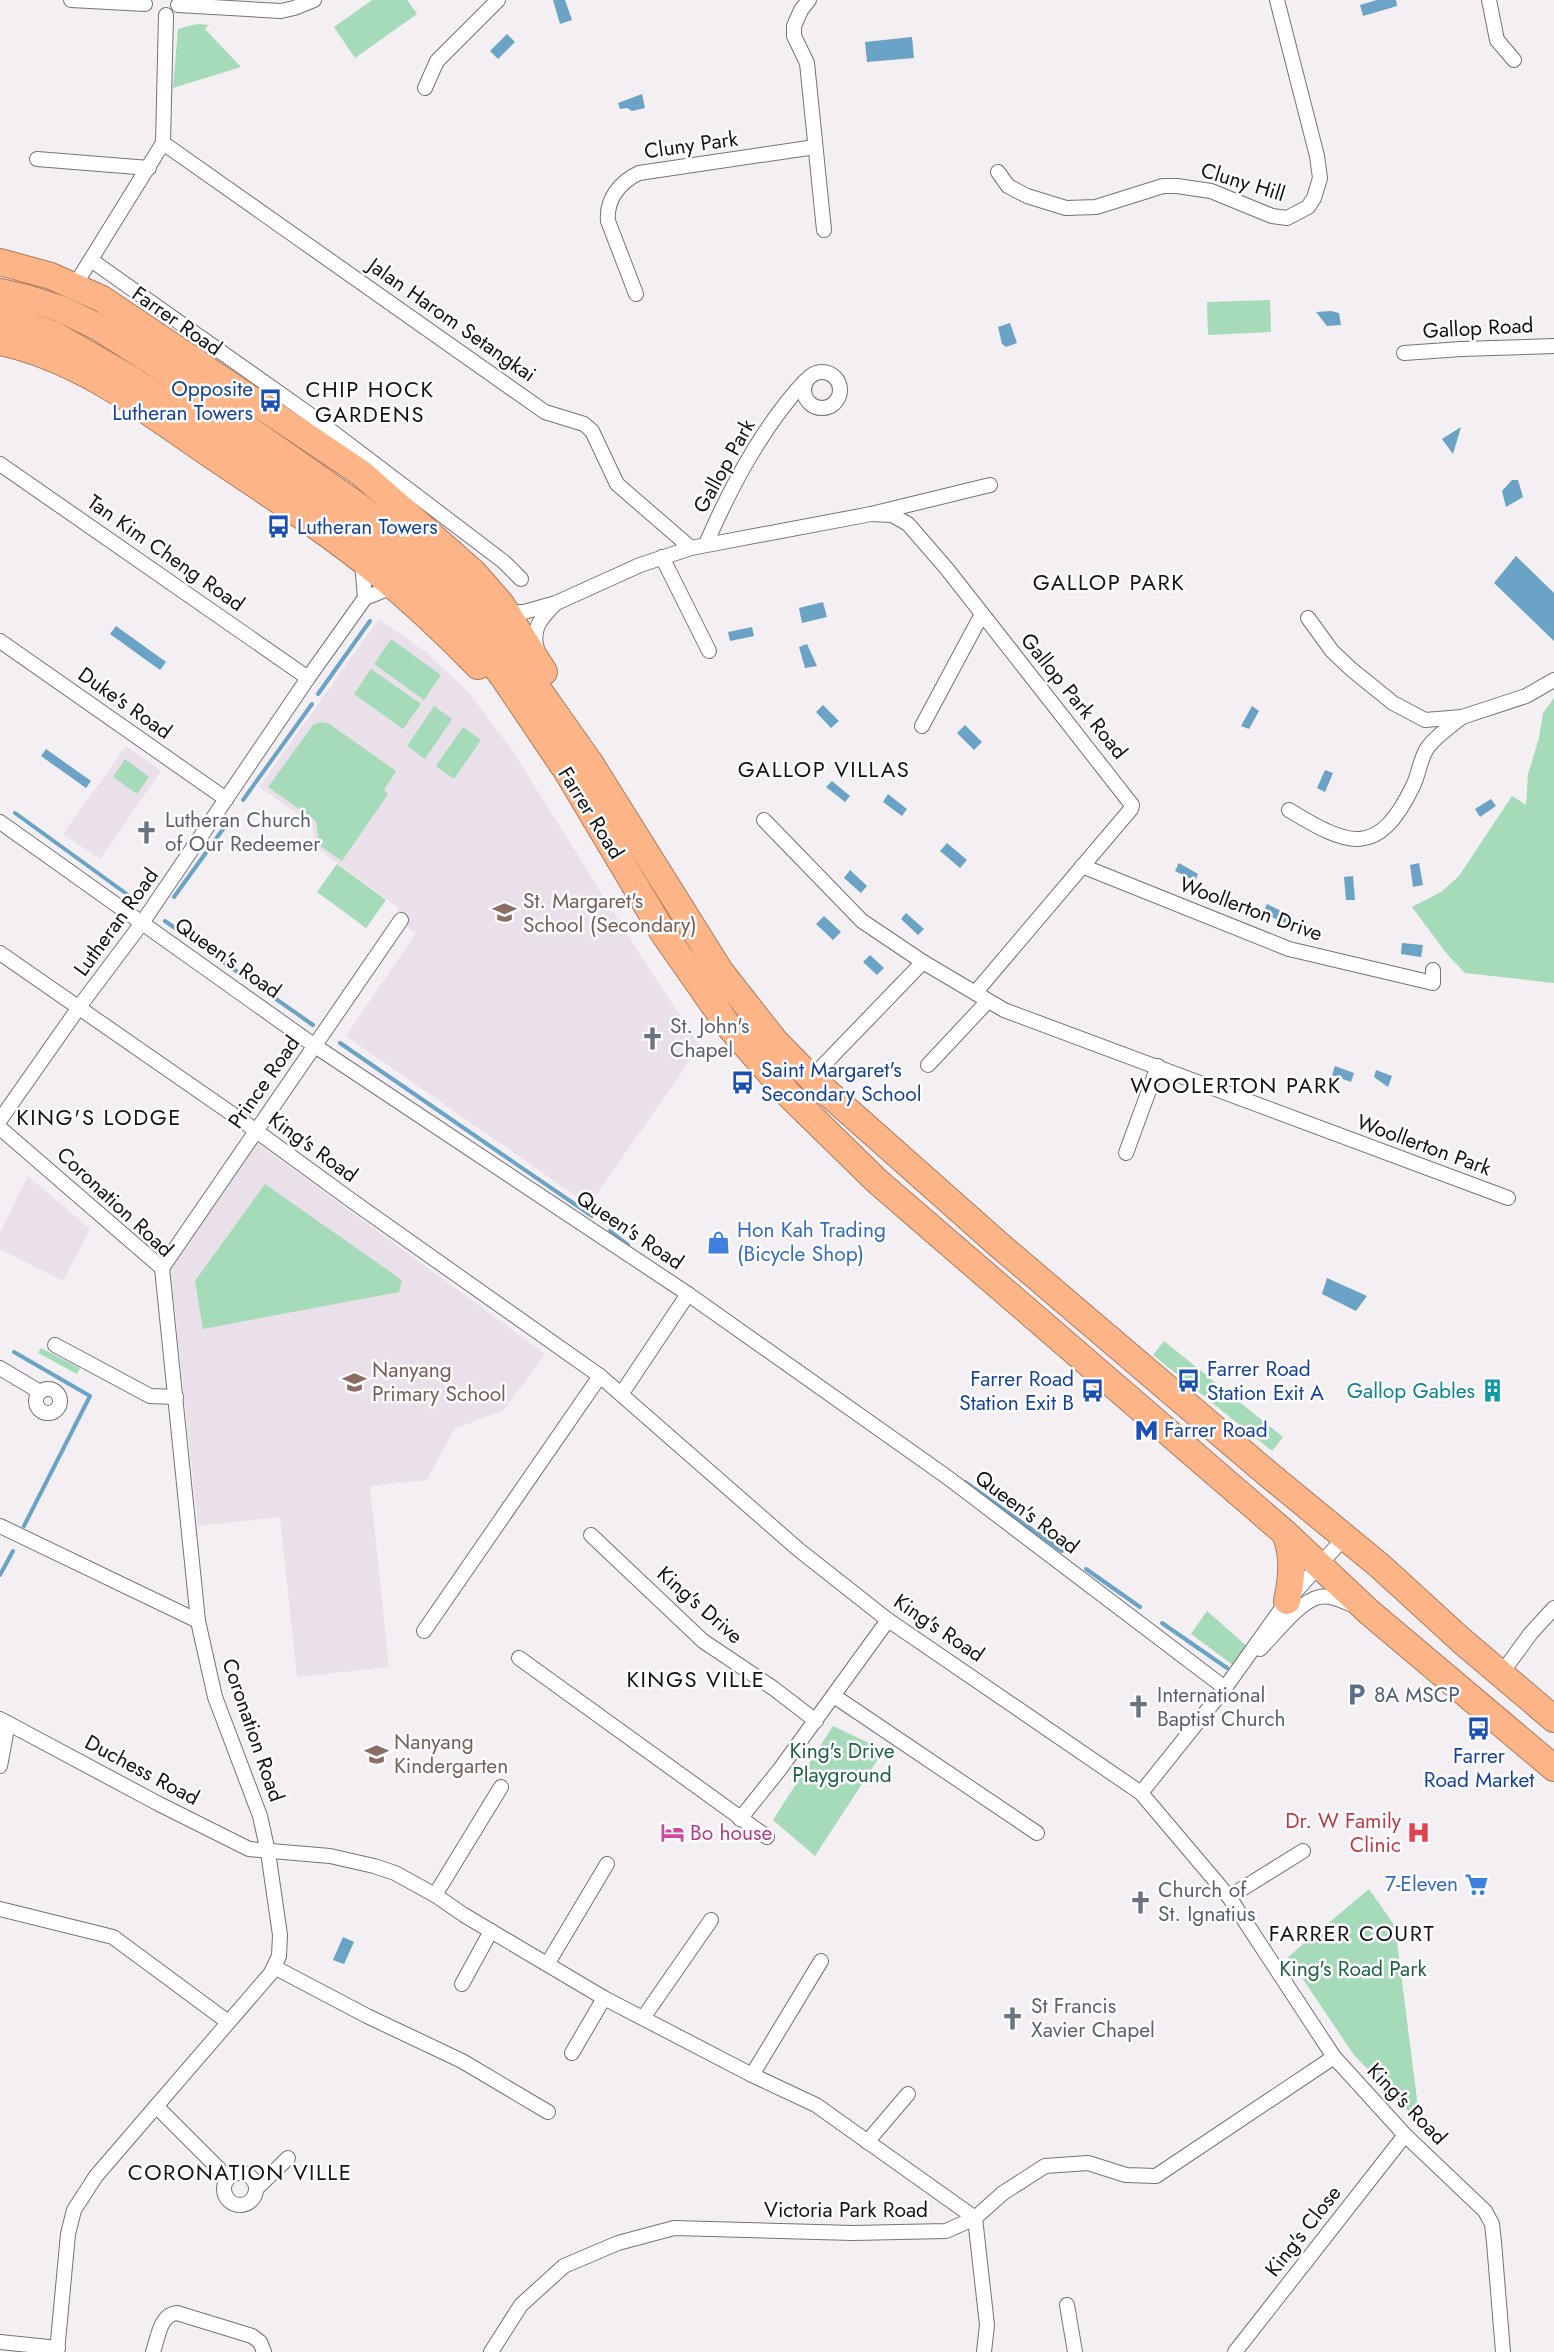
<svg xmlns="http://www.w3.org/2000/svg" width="1554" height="2352" viewBox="0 0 1554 2352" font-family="Jost,sans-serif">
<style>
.built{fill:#e9e0ea}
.green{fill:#a6dbba}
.water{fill:#6aa3c6}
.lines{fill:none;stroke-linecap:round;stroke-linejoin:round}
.stream{stroke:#6aa3c6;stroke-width:4}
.street-casing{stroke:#767377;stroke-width:16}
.highway-casing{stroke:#ac7c5f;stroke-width:28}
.street{stroke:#fff;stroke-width:14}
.highway{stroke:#fdb487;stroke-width:26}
.labels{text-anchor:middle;stroke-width:5;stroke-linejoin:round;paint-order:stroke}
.street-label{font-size:21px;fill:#151415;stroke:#fefdff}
.transit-label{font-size:21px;fill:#164399;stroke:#fefdff;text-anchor:start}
.worship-label{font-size:21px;fill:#5b616d;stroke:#fefdff;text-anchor:start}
.education-label{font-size:21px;fill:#785e54;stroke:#fefdff;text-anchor:start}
.shop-label{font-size:21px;fill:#366cbe;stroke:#fefdff;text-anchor:start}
.culture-label{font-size:21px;fill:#0d838f;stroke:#fefdff;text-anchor:end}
.service-label{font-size:21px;fill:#4e5e75;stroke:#fefdff;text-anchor:start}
.park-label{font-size:21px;fill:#216341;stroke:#fefdff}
.health-label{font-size:21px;fill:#be3a42;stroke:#fefdff;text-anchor:end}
.hotel-label{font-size:21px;fill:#b23c85;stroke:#fefdff;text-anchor:start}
.neighbourhood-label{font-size:22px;letter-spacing:1.5px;fill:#151415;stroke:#fefdff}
</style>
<rect width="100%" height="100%" fill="#f3eff3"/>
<g class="built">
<polygon points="379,619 427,653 469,693 512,750 646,964 700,1046 589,1205 346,1036 416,933 393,917 399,908 315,847 312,824 259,787"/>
<polygon points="126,746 161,771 100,859 63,834"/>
<polygon points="257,1143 545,1354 504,1410 454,1429 427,1480 370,1486 389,1667 297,1677 280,1517 198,1526 170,1264"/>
<polygon points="28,1176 90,1229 63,1281 0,1249 0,1233"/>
</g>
<g class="green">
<polygon points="372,0 407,0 417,14 355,58 334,27"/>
<polygon points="197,24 209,25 205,29 241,67 173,88 178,29"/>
<polygon points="1270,300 1271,332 1208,335 1207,302"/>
<polygon points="391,639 441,675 424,700 374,664"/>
<polygon points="371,669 421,704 403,729 354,694"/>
<polygon points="1554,698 1554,983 1465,973 1447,954 1412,907 1441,892 1459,876 1512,796 1526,805 1528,774 1539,738 1543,713"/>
<polygon points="434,706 452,719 425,759 407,746"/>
<polygon points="320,722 328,723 396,771 384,790 388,794 342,861 319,845 316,821 268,787 313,725"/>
<polygon points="463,727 481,740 454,779 436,766"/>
<polygon points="125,759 149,777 137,794 113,777"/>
<polygon points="337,864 386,900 366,928 317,892"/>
<polygon points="265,1184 402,1280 399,1292 203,1329 195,1281"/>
<polygon points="1164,1341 1283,1437 1272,1451 1153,1355"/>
<polygon points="41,1348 80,1368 77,1374 38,1353"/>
<polygon points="1207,1611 1249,1648 1237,1668 1191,1634"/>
<polygon points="833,1726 884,1750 815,1856 773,1820"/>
<polygon points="1369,1889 1395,1926 1420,2123 1354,2055 1288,1957"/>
</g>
<g class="water">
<polygon points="553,0 565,0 572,20 560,24"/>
<polygon points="1377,0 1396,0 1397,6 1363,16 1360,5"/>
<polygon points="507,34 515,42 498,59 490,51"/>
<polygon points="912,37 914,58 867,62 865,42"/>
<polygon points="642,94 645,108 632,111 627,108 620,109 618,103"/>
<polygon points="1331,311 1339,313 1341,325 1327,326 1316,312"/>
<polygon points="1010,323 1017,343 1006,347 1002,344 998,327"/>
<polygon points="1461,427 1453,454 1442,439"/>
<polygon points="1512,480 1518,480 1523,497 1506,507 1502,491"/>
<polygon points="1516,556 1554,593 1554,641 1494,583"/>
<polygon points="823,602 827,617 802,623 799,608"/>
<polygon points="116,626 166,662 160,670 110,634"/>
<polygon points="752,627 754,636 730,641 728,632"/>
<polygon points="807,644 817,666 805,668 799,647"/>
<polygon points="823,705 839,721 831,728 816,712"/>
<polygon points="1252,706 1259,711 1249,729 1241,726"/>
<polygon points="965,725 982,742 974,750 957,733"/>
<polygon points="46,749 91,781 86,788 41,756"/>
<polygon points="1325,770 1333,773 1325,792 1317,788"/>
<polygon points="832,781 850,796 845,802 826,787"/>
<polygon points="888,794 907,809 902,816 883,802"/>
<polygon points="1491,799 1496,806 1480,817 1475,809"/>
<polygon points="947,843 967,860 960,868 940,851"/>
<polygon points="1179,863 1198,874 1195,881 1175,871"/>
<polygon points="1419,863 1423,885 1413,887 1410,865"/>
<polygon points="850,870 867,886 861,893 844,878"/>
<polygon points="1353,876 1355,900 1346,900 1344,877"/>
<polygon points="1267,904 1289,915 1285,923 1263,913"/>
<polygon points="906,913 924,929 918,935 901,919"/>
<polygon points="824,916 841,932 833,940 816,924"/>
<polygon points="1402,943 1423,945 1421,957 1401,954"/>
<polygon points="870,955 884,968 877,975 863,962"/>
<polygon points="1335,1066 1354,1073 1351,1082 1332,1075"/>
<polygon points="1376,1070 1392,1076 1388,1087 1374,1077"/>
<polygon points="1327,1278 1367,1296 1356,1311 1322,1294"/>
<polygon points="343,1937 354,1942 344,1964 333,1960"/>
</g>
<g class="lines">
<g class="stream">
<polyline points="318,694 370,621"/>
<polyline points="243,800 312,704"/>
<polyline points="15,813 135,900"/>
<polyline points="174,897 231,818"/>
<polyline points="165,921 313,1025"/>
<polyline points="340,1043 592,1216"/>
<polyline points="610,1231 628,1245"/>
<polyline points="14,1352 90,1396 24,1526"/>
<polyline points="965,1482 1062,1551"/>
<polyline points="1086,1569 1140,1607"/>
<polyline points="0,1575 13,1551"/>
<polyline points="1162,1623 1227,1668"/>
</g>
<defs>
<g id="street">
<polyline points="71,0 145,4"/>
<polyline points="809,0 801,10 794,26 794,36 807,63 824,230"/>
<polyline points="1489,0 1497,40 1514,60"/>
<polyline points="178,5 281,11 294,8 314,0"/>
<polyline points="425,88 437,61 498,0"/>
<polyline points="163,143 545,412 584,424 592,431 617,484 691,548"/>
<polyline points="37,159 149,168"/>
<polyline points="998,172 1008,186 1027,196 1066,208 1096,207 1163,186 1177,186 1211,191 1272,216 1287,218 1308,207 1314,198 1320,178 1317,156 1277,0"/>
<polyline points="91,260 309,414 504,562 521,579"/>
<polyline points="75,285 163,143 166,15"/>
<path d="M636,294L608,221C606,199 620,182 639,173L815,147"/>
<polyline points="1404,353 1461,349 1554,346"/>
<circle cx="822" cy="390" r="18"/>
<polyline points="0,464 308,678"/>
<polyline points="871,514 892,515 908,524 947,569 1132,805 1131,809 975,993"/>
<path d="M706,544C731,486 762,427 805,381"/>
<polyline points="662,557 709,651"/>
<polyline points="362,562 365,598"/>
<polyline points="505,607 516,612 524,612 556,603 640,565 691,548 871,514 990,485"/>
<polyline points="1308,618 1332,651 1351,669 1393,703 1425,720 1462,717 1526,696 1554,680"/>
<polyline points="0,641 226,799"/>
<path d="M537,649C531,629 541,618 555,604"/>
<polyline points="922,726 982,614"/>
<path d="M1289,810C1348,846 1378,859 1413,786C1419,774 1420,758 1428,747C1437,735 1451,726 1462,717"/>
<polyline points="764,820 862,921 923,962 1004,1010 1508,1198"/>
<polyline points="0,822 315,1046 688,1294 947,1477 1225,1688"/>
<polyline points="1082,866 1289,949 1433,983 1433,970"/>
<polyline points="0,953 248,1125 355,1203 600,1376 799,1550 888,1620 1141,1793 1229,1897 1334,2057 1405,2135 1485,2211 1492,2224 1494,2242 1503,2352"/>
<polyline points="928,1065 988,1001"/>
<polyline points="811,1078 923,962"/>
<polyline points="0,1120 82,1003 142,923 308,678 365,598 385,590 398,591"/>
<polyline points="0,1128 162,1268 198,1621 215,1697 260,1816 268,1852 280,1935 279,1956 271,1973 96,2176 74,2210 68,2234 57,2352"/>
<polyline points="1126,1153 1158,1066"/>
<polyline points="162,1268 401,920"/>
<polyline points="55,1345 150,1396 176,1397"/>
<polyline points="0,1368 40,1392"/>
<circle cx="48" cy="1401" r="12"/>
<polyline points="622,1393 688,1294"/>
<polyline points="0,1526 198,1621"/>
<polyline points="591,1535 703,1641 773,1688 816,1721"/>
<polyline points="424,1631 600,1376"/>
<path d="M1260,1649C1274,1635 1300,1601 1319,1597C1330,1595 1341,1600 1350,1604"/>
<polyline points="519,1658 767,1837"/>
<polyline points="1501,1674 1531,1633 1554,1608"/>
<polyline points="834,1696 1037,1833"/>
<polyline points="0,1719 159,1804 249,1849 330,1856 374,1866 395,1873 435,1895 464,1915 604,1998 752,2075 816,2105 975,2218"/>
<polyline points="0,1766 8,1723"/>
<polyline points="1141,1793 1225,1688 1287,1601 1345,1537"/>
<polyline points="740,1819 780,1769 888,1620"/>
<polyline points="435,1895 501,1787"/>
<polyline points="1229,1897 1303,1851"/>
<polyline points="0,1909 113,1937 228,2022"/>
<polyline points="548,1963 607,1864"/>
<polyline points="274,1967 367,2016 462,2061 548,2112"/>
<polyline points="462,1984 491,1931"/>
<polyline points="643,2018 711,1920"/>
<polyline points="572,2053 604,1998"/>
<polyline points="752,2075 821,1961"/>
<polyline points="156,2106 228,2178"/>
<polyline points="867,2142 908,2094"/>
<circle cx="240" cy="2189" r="16"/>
<polyline points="257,2188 288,2158"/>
<polyline points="975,2218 987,2325 984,2352"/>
<polyline points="1067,2305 1075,2352"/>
<polyline points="0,2342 58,2348"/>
<path d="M153,2352C158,2338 160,2314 177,2313L252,2336L260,2342L264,2352"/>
<polyline points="491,2352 521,2305 564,2266 618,2243 674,2228 853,2233 946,2231 975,2218 1003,2193 1045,2166 1088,2163 1126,2175 1156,2176 1334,2057"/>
<polyline points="1235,2352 1405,2135"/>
</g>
<g id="highway">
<polyline points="0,262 51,276 102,299 361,473 474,573 501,604 544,672"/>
<polyline points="0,292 30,299 61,309 98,327 153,362 358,506 407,545 458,590 484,617 521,665 590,763 720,971 774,1040 811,1078 998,1244 1268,1474 1380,1566 1462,1641 1554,1719"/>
<polyline points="0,318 21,323 53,334 131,379 346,524 436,595 460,620 504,678 568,773 664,934 727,1024 791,1097 878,1182 1285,1533 1369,1612 1554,1768"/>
<path d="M0,342C80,359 145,410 211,455C267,493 326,530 378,573C413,602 446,633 478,666"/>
<path d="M1285,1533C1294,1556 1292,1577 1287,1601"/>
</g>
</defs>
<use href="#street" class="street-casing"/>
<use href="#highway" class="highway-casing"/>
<use href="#street" class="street"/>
<use href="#highway" class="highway"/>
</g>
<defs>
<symbol id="bus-bare" viewBox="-9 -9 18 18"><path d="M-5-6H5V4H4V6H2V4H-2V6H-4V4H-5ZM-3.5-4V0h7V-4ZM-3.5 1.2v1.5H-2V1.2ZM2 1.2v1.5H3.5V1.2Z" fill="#1a4fb4" stroke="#fefdff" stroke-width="2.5" paint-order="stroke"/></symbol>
<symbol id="church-bare" viewBox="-9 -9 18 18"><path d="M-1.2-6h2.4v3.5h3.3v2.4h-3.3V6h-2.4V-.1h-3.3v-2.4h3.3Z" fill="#6b7280" stroke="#fefdff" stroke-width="2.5" paint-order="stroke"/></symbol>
<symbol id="school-bare" viewBox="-9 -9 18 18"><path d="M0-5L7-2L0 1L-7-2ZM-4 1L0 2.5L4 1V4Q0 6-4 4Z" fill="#8d6e63" stroke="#fefdff" stroke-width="2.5" paint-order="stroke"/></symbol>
<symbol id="shop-bare" viewBox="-9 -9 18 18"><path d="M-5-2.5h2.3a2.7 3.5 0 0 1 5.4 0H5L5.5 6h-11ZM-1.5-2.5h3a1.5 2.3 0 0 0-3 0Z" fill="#3f7fe0" stroke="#fefdff" stroke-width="2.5" paint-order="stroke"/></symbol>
<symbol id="building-bare" viewBox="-9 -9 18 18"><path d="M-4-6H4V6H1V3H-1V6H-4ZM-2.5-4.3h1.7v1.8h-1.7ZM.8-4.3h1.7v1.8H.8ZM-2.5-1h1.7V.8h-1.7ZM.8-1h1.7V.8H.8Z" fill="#0f9aa8" stroke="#fefdff" stroke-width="2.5" paint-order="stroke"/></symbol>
<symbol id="metro-bare" viewBox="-9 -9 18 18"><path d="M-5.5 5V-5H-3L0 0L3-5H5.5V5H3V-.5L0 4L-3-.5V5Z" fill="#1a4fb4" stroke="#fefdff" stroke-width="2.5" paint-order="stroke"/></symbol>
<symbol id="parking-bare" viewBox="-9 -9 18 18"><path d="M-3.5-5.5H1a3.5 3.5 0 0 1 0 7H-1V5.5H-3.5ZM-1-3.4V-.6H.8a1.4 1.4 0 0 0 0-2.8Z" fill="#5c6f8a" stroke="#fefdff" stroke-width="2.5" paint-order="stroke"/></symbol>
<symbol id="hotel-bare" viewBox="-9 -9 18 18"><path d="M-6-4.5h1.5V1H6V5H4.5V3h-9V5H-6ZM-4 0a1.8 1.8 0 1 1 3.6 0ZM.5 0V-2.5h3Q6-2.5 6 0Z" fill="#d1479c" stroke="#fefdff" stroke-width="2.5" paint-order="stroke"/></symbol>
<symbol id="hospital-bare" viewBox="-9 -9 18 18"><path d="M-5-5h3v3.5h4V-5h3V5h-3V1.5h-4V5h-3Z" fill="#e0444e" stroke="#fefdff" stroke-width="2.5" paint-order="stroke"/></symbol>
<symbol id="supermarket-bare" viewBox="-9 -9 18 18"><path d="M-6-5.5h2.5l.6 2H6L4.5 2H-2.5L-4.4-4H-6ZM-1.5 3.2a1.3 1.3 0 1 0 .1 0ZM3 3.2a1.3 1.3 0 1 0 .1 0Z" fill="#3f7fe0" stroke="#fefdff" stroke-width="2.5" paint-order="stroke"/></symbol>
</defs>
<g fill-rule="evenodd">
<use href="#bus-bare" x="254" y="384" width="33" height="33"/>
<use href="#bus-bare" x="262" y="510" width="33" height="33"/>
<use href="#church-bare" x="130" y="816" width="33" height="33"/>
<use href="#school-bare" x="488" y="896" width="33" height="33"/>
<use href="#church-bare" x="636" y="1022" width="33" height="33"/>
<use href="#bus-bare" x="726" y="1066" width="33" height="33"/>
<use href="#shop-bare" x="702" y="1226" width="33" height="33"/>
<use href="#bus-bare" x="1172" y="1364" width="33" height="33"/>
<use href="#school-bare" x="338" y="1366" width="33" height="33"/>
<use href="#bus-bare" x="1076" y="1374" width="33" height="33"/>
<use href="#building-bare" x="1476" y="1374" width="33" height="33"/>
<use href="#metro-bare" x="1130" y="1414" width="33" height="33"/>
<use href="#parking-bare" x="1340" y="1678" width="33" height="33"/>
<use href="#church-bare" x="1122" y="1690" width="33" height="33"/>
<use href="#bus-bare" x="1462" y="1712" width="33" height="33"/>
<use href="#school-bare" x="360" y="1738" width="33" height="33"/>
<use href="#hotel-bare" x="656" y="1816" width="33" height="33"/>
<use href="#hospital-bare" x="1402" y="1816" width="33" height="33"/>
<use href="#supermarket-bare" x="1460" y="1868" width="33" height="33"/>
<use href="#church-bare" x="1124" y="1886" width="33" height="33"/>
<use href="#church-bare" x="996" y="2002" width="33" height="33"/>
</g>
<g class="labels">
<g class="street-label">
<text transform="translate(691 145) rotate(-8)" y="7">Cluny Park</text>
<text transform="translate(1243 182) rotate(17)" y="7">Cluny Hill</text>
<text transform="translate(452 320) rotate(35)" y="7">Jalan Harom Setangkai</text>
<text transform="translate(177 321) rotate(35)" y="7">Farrer Road</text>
<text transform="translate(1478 328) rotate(-3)" y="7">Gallop Road</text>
<text transform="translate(724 466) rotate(-61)" y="7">Gallop Park</text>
<text transform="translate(166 553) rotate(35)" y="7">Tan Kim Cheng Road</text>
<text transform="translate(1074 696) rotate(51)" y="7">Gallop Park Road</text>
<text transform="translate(125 703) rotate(35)" y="7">Duke's Road</text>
<text transform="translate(591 813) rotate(58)" y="7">Farrer Road</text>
<text transform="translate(1251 909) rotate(20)" y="7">Woollerton Drive</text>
<text transform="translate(116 922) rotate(-54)" y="7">Lutheran Road</text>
<text transform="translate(228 958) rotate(35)" y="7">Queen's Road</text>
<text transform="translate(264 1082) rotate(-55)" y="7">Prince Road</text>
<text transform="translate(1424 1145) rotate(20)" y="7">Woollerton Park</text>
<text transform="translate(313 1147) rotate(36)" y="7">King's Road</text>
<text transform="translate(115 1202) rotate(43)" y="7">Coronation Road</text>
<text transform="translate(630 1230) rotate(34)" y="7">Queen's Road</text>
<text transform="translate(1027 1512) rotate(37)" y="7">Queen's Road</text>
<text transform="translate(700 1605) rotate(41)" y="7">King's Drive</text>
<text transform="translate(939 1628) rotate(34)" y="7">King's Road</text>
<text transform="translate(253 1730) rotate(71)" y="7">Coronation Road</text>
<text transform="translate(142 1770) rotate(28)" y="7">Duchess Road</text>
<text transform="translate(1407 2104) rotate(46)" y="7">King's Road</text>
<text x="846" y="2217">Victoria Park Road</text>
<text transform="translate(1303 2231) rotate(-52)" y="7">King's Close</text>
</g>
<g class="transit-label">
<text x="253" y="396" text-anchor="end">Opposite<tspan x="253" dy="24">Lutheran Towers</tspan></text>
<text x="297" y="534">Lutheran Towers</text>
<text x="761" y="1077">Saint Margaret's<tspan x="761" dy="24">Secondary School</tspan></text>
<text x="1207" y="1376">Farrer Road<tspan x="1207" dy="24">Station Exit A</tspan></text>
<text x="1074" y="1386" text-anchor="end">Farrer Road<tspan x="1074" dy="24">Station Exit B</tspan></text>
<text x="1164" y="1437">Farrer Road</text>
<text x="1479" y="1763" text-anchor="middle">Farrer<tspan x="1479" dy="24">Road Market</tspan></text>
</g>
<g class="worship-label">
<text x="165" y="827">Lutheran Church<tspan x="165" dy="24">of Our Redeemer</tspan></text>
<text x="670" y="1033">St. John's<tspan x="670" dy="24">Chapel</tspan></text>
<text x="1157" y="1702">International<tspan x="1157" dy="24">Baptist Church</tspan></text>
<text x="1158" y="1897">Church of<tspan x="1158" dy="24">St. Ignatius</tspan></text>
<text x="1031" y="2013">St Francis<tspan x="1031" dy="24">Xavier Chapel</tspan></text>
</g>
<g class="education-label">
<text x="523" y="908">St. Margaret's<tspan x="523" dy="24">School (Secondary)</tspan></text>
<text x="372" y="1377">Nanyang<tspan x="372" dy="24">Primary School</tspan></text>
<text x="394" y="1749">Nanyang<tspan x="394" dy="24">Kindergarten</tspan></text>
</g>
<g class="shop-label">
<text x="737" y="1237">Hon Kah Trading<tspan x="737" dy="24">(Bicycle Shop)</tspan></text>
<text x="1458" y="1891" text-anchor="end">7-Eleven</text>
</g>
<g class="culture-label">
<text x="1475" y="1398">Gallop Gables</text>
</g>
<g class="service-label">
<text x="1374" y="1702">8A MSCP</text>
</g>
<g class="park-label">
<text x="842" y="1758">King's Drive<tspan x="842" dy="24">Playground</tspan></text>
<text x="1353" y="1976">King's Road Park</text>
</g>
<g class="health-label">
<text x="1401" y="1828">Dr. W Family<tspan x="1401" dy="24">Clinic</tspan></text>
</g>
<g class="hotel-label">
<text x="690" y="1840">Bo house</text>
</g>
<g class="neighbourhood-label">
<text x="370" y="397">CHIP HOCK<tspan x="370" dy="25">GARDENS</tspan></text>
<text x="1109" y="590">GALLOP PARK</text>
<text x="824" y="777">GALLOP VILLAS</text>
<text x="1236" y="1093">WOOLERTON PARK</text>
<text x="99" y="1125">KING'S LODGE</text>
<text x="696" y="1687">KINGS VILLE</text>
<text x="1352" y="1941">FARRER COURT</text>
<text x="240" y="2180">CORONATION VILLE</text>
</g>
</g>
</svg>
